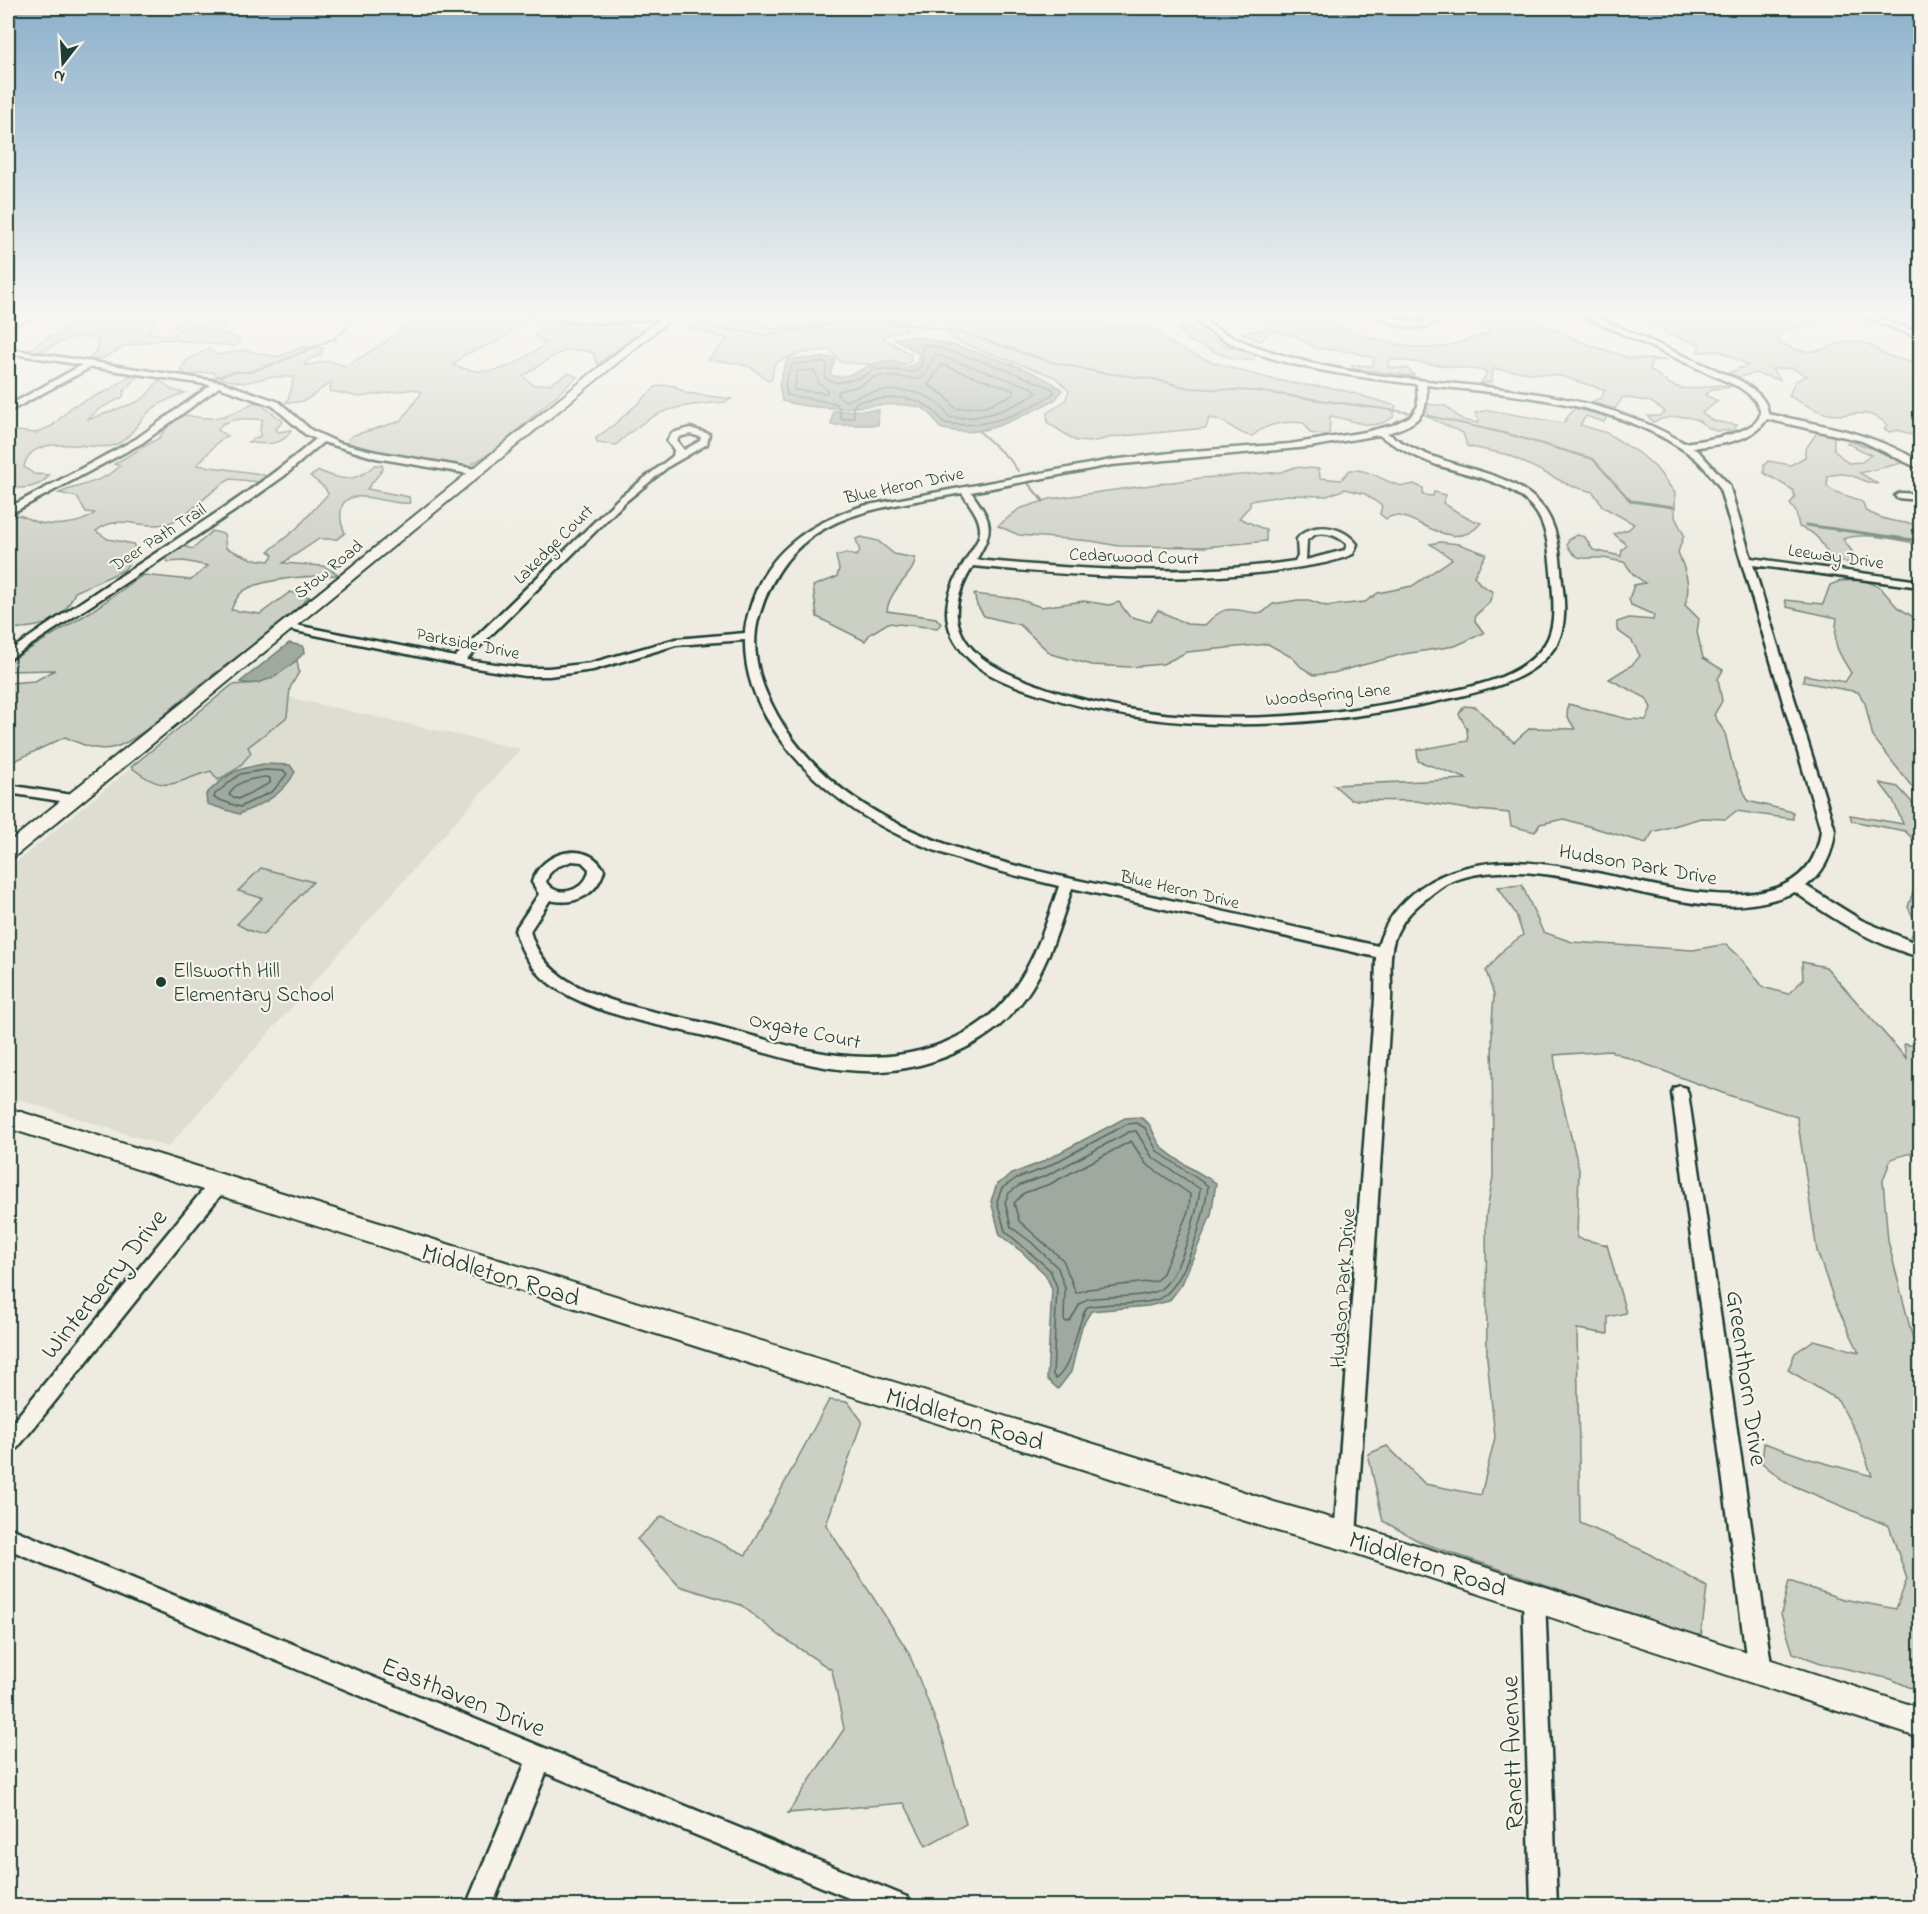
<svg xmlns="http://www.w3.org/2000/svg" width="1928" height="1914" viewBox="0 0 1928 1914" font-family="'Indie Flower',sans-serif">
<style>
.built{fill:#ddddd2}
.green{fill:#cccfc4;stroke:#76867c;stroke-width:1.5}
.water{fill:#9fa99f;stroke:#6c7e74;stroke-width:1.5}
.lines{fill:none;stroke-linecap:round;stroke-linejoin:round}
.shore{stroke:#52685f;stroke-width:1.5}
.stream-far1{stroke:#6c7e74;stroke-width:2}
.stream{stroke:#6c7e74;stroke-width:3}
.minor-casing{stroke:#1f3d34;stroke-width:5}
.tertiary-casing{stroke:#1f3d34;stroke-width:4}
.minor{fill:#f7f3e8;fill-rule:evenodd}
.tertiary{fill:#f7f3e8;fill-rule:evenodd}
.poi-dot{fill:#1f3d34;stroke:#f7f3e8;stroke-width:2}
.labels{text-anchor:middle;stroke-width:4.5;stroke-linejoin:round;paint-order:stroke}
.far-street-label{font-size:18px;fill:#1f3d34;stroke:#f7f3e8}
.street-label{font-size:21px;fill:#1f3d34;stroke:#f7f3e8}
.poi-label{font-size:21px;fill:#1f3d34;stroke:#f7f3e8;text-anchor:start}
.near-street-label{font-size:26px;fill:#1f3d34;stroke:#f7f3e8}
</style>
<rect width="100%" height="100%" fill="#eeece1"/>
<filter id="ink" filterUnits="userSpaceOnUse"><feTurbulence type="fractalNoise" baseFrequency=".0167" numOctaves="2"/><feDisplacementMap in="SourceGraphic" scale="12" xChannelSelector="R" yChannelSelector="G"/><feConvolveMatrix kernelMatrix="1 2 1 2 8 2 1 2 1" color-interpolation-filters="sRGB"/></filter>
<g filter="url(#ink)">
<polygon class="built" points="232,685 520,749 168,1147 8,1096 8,869"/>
<g class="green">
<path d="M43,314H91L113,318L147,316L157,319L147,333L171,336L181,330L173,326L180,321L210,325L221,322L224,326L219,332L239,339L238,345L233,346L164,339L126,346L101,359H89L96,351L98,339C71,330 60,346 35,353L29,350L48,337L62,334L61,330L69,323L60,317L41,315Z"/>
<path d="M405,314L520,315V323L499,341L464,355L453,365C492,380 516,366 546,343L535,336L544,323L625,325L637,329L630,340L598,364L594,358V353C559,343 551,360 523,376L533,385L550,384L569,373L577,377L494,451L467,467L358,447L349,443L348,439L354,435L401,421L422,392L414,389L360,397L330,391L331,383C313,392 310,405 286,402C292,394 291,386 294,377H269L244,383L223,379L212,372L188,375L180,370L187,360L208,349L217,355L245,350L277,357L304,347L324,348L321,351L322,354L308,360L304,366L328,361L346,366L381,345L420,317Z"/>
<path d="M716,314H754L758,323L775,329L846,320L860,321L885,319L895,320L906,326V329L882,337L911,355L910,362C904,366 852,364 841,362L830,350C809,352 792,353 774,364L772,379L769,381L750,367L736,363L708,360L728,339L686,327Z"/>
<path d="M970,314L1156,329C1168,354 1263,378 1292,383C1307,386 1322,386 1338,389C1357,394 1376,400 1396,406L1393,417C1371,434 1352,418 1330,416L1329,436L1310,433L1304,423C1286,421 1266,424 1252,436C1234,434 1229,419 1209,418L1206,428L1113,437L1091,442L1076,441L1048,423L1047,413L1065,401L1069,391L1055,377L956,341L946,331Z"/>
<path d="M1259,314H1312L1313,319C1349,330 1409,355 1447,346C1461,343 1473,337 1487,334L1490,330L1476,314H1547L1539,317V322L1581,342L1629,358L1667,360L1651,361L1650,369C1657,374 1666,383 1674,386C1692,394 1713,381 1731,387L1712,389L1705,395L1718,401L1702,413L1713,421L1737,425L1733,430C1711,433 1714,430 1697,420C1684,414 1665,417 1653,422L1648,416H1659L1665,411L1651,402L1623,397L1615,409L1591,402L1601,398L1605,390L1561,376L1493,369L1492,382L1480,383L1485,377L1486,371L1390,359L1388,367L1408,369L1415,376L1353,369L1352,365L1373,366L1374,358L1353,352L1315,348L1298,337L1273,330L1260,341L1242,333L1268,329L1269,326Z"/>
<path d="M1635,314H1839L1840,318C1818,320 1801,324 1781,334L1778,341C1819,367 1833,335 1864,343C1871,345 1878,351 1884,354C1896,359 1909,361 1920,365V438L1898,430L1890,432L1884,429L1887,425C1869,405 1848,418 1828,414C1815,411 1801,402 1789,396L1795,381L1807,376L1792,368L1772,369L1780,380L1755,373L1740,377L1728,373L1748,365L1720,351L1698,352L1699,344L1667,334L1663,329L1653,324L1663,323Z"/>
<path d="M1181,328H1193L1222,344L1256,354L1253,360C1230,364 1207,345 1185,340L1187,336L1179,331Z"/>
<path d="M129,376L137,377L124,391L123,397L99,409L87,420L137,402L146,396L159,380L172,390L185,393C173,397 162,402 152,409C138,420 130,442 111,446C89,450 30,431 24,467L34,474L49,475C40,489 23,488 8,488V430L35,433L52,426L73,406L111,389Z"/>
<path d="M664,385L675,386L686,393L731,399L726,402C672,406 655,408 616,445L597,443L596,438L615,424L656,387Z"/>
<path d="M253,403H259L283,421L276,429L278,432L291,430C285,446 262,445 248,442L260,436V428L263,420C247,418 236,418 222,424L218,430L227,436L219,441L197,465L261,474L270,478L259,482L231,479C209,489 193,515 169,523C144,531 119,512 96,531L108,539L133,544L137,552L124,570L75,592C61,626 41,627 8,629V519L18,515C24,516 26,518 31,520C48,528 82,525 95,513L86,512L77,497L59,493C79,485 104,482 120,466L114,464L159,438L172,421L182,414C212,422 226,418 253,403Z"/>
<path d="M1427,404L1446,406L1462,420L1479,423L1475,413L1488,410L1563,423L1575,408L1607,417L1604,422L1586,416L1580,425L1607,433L1643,456L1656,468L1675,493V517L1684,535L1678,552C1685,570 1692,586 1685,605L1699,619L1697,632L1703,658L1723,670L1718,679L1722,701L1714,715L1725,733L1733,767L1748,801L1793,812V819L1736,811L1726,819L1701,818L1653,832L1646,843L1564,819L1540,824L1535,832L1511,826L1509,813L1467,809L1416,801L1351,800L1334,785L1468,779L1418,761L1417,750L1468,741L1467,729L1459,714L1464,706L1476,707L1495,727L1514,742L1530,728L1575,729L1567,716L1568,704L1628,719L1646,720L1651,708L1646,698L1609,679L1632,665L1640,656L1632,641L1617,630V622L1629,618L1653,620L1654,615L1631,605L1629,599L1634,585L1645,583L1634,575L1624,562C1616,561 1608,558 1600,558C1583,557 1578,563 1567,545L1569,539L1577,535L1585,537L1593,550L1621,556L1622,550L1627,545L1614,534L1629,529L1634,524L1603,507L1593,492L1571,486L1509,455L1467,446L1463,433L1428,417Z"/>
<path d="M1818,431L1830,433L1834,438V450L1848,463L1862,462L1871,455L1847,443L1849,441L1881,451L1902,463L1860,473L1878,484C1858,483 1855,469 1828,476L1827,486C1838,497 1852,494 1863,503L1865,510C1883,521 1900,523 1920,524V544C1897,540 1867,531 1843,539L1856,557L1851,563L1832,561C1823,545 1818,532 1799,527L1796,512L1790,504L1795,497L1793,490L1764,473V465L1768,461L1791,465L1805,457V450Z"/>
<path d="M375,465H382L383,469L367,489L409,497L410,503C391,507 344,482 341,511C340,520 341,523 345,533L337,539H319L283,563L323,566L340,575C316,576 259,577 241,593C237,597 233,605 231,610L260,614L290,592L309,597C274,632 230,661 191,692C169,710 147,733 121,745C101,754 83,745 65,737L8,764V683L35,681L55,670L8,671V662L90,612L143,575L191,580L208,566L184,561L168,562L165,555L180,545L193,549L212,531L224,534L226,548L252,559L269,561L273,555L269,551L297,528L328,494L325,488L310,476L319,471C343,480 353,484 375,465Z"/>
<path d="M1295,467L1319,469L1320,478L1341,480L1350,470C1377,468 1391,492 1414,484L1423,488V495L1433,496L1434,492L1446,495L1443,503L1465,517L1481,523C1450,560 1408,502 1386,519L1380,514L1382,506L1365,494L1345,489L1327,496L1287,495L1250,501V506L1239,518L1266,530V541L1205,547L1119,546L1091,541L1019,535L998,526L1019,509L1050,499L1201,478L1281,472Z"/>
<path d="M861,537L878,541L894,554L915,558C916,574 889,588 887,611L936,618L941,624L937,628L888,623L870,634L865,641L817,617L813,586L837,577L839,569L836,556L846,553L856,556L860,552L856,539Z"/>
<path d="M1440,542L1459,544L1486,554L1474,576L1480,584L1493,592L1489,603L1476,615L1475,621L1484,633L1455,646L1404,654L1333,673L1314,675L1301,667L1293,658L1268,644L1187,652L1163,664L1130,667L1092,665L1051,654L1020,625L984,616L977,605L974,594L1018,599L1041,607L1084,601L1109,605L1119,602L1129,616L1150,622L1158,610L1187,624L1205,625C1229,600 1232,612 1262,613L1273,604L1298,600H1309L1326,606L1365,602L1378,593L1412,586L1452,559L1430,544Z"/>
<path d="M1863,580L1880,587L1897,607L1920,621V669L1918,670L1920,674V797L1873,737L1865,703L1858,692L1803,682L1804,675L1845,682L1851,673C1836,648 1833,647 1837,618L1787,607L1785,600L1823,604L1830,585L1840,581Z"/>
<path d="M297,660L299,672L290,688L287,717L248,747L251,753L238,768L218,780L211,771C172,782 167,796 131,767L232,685L258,683L278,674Z"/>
<polygon points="1880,783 1898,787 1920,811 1920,846 1905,831 1852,821 1850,815 1903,824 1893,800"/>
<polygon points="261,868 313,882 263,935 248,930 237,924 262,898 238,891"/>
<polygon points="1522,885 1543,932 1572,942 1693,950 1726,944 1740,957 1763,987 1788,994 1803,980 1802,962 1826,967 1906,1058 1904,1044 1920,1047 1920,1105 1916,1105 1920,1125 1920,1150 1891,1159 1883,1180 1888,1241 1920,1367 1920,1692 1891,1679 1821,1663 1793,1653 1781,1614 1789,1581 1843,1599 1896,1609 1907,1579 1889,1526 1785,1482 1762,1463 1764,1443 1810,1459 1872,1476 1858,1436 1838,1400 1788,1370 1795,1353 1814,1340 1859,1352 1834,1300 1817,1251 1797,1117 1728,1095 1610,1051 1554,1055 1558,1083 1579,1169 1577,1238 1607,1245 1626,1313 1608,1317 1608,1334 1577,1329 1580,1523 1644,1551 1707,1587 1701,1637 1422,1543 1383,1521 1368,1454 1387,1446 1425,1484 1481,1495 1495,1437 1487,1358 1486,1215 1493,1177 1492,1022 1494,995 1486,971 1505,948 1523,935 1516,914 1498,887"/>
<polygon points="1920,889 1920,940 1911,937 1916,923 1908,907 1913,892"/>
<polygon points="829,1400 848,1402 862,1421 826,1525 908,1651 943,1740 966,1824 926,1846 904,1803 788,1813 844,1729 832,1670 780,1636 741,1605 679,1586 637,1539 662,1516 746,1555"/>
</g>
<g class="water">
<path d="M912,336C944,341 1041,369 1062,390L1056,399C1021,417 981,441 940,428C935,422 933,415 926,410C906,399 861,408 838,408C819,408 800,406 782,401L779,384L787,359L836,357L830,375C856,384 877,347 908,367L917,363L919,354L894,338Z"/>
<polygon points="879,410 878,425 831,425 833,411"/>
<path d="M289,643L303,646L304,653C288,669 264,689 240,682Z"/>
<path d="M264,764L290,765L295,772C283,795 263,804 239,814L207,804L206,794C229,773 234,769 264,764Z"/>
<path d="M1139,1117C1153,1122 1152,1135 1161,1146C1168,1156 1203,1175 1216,1183L1211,1215L1182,1284L1169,1301L1148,1306L1091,1311L1082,1326L1071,1372L1058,1389L1047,1379L1052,1289L1045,1274L1022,1252L1000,1235L991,1201L997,1184L1014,1173L1040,1163L1125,1118Z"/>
</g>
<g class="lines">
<g class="shore">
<path d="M925,344C968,356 1012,370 1053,389L1054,393C1022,415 983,430 944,423C921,390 894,398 858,401L853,407L854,418L841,419L839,407L835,403L787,395L785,384L792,364L825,362L827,365L825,378L837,383L860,378L875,369L915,372C924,364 924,359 922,347Z"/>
<path d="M935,354L1033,388L1037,393C1011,409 980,421 949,417C931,383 877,386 846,401L837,395L839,391L859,386L874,377L883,376L918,379L924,376Z"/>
<polygon points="942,365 1013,390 1014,394 986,406 956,409 944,395 928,385"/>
<polygon points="814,370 819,383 827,389 827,393 794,390 797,371"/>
<polygon points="265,770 284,771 287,774 273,791 240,807 214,798 215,794 240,774"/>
<path d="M265,777L270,778V783L238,799L229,795C235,781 251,779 265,777Z"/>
<path d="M1137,1123L1145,1128L1157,1151L1208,1186C1205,1214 1185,1291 1156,1300C1134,1307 1110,1301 1087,1307C1074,1329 1075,1362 1056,1379L1053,1375L1057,1287L1050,1270L1005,1231L997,1201L1002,1188L1017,1178L1043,1169L1127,1124Z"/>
<path d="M1136,1131L1152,1157L1200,1189C1198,1211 1179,1282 1157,1291C1136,1299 1109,1295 1087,1299L1080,1304L1070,1321L1066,1322L1064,1320L1065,1288L1058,1268L1031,1242L1011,1227L1005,1202L1009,1193L1020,1185L1046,1176L1129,1132Z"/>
<polygon points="1131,1141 1146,1164 1190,1194 1189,1209 1163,1273 1156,1281 1088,1289 1076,1293 1063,1260 1019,1221 1014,1203 1024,1193 1050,1184"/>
</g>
<g class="stream-far1">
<polyline points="699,316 714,327 765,335 841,323 909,324 963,333 1048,361 1097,372 1153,379 1188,388 1255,391 1412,413"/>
<polyline points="901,323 919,314"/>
<polyline points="336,341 335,337 343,332 355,318 353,314"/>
<polyline points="207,380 234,372 249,372 277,363 335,338"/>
<polyline points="1425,415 1508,434 1593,459 1629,499"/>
<polyline points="979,431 1010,460 1018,471"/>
<polyline points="1028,483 1041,499"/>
</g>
<g class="stream">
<polyline points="1040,497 1043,501"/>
<polyline points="1627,497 1631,501 1673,507"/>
<polyline points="1806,525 1920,541"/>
</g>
<defs>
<g id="minor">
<polygon points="30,314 41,314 8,327 8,323"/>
<path d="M1189,314C1200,314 1204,320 1212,326C1236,341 1265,350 1292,358C1421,395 1566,372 1684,443C1713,439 1800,428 1739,387L1579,314H1589L1741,381C1753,389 1768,399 1768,414C1821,425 1874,433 1920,462V469L1862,441L1767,419C1751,443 1718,444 1692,448L1699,452L1729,485L1751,558L1920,581V587L1753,565L1835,830C1833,852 1825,872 1806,886L1861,920L1920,945V957C1875,945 1832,919 1795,892C1770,903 1737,908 1710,905C1635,899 1516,849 1446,884C1439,888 1433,893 1427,898C1412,909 1400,922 1394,940C1388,959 1392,980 1391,999L1356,1536L1353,1544L1345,1547L1337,1544L1334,1536L1375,999L1376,957L1072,888C1053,947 1036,1005 981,1039C952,1057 916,1069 882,1071C822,1074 763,1051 705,1036C657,1024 603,1017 559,990C536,976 522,956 515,930L539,894L532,882C541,851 588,839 604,870C597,895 575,906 550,900L530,931C536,954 550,970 570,982C611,1006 660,1012 704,1023C758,1036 812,1057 868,1057C903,1057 938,1049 968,1031C1023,999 1040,943 1059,886C952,861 846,831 779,737C758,708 744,676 745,640L676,645L593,670L549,676H525L470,667L286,629L280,626L286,623L455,657L619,498L673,456L674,450L667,441L672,433L690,428L709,434L707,444L669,466L625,502L466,660L525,668H549L591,663L676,639L745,633C745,622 749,612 752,602C769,549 813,522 863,506L1111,460L1179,452L1290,444L1365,432L1393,425L1411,416L1418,406L1417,384C1354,377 1234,363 1189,314ZM1426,385C1514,395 1617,401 1691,455C1702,463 1711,476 1719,486L1821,830C1810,932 1661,886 1597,873C1570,868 1543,863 1515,862C1482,861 1447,869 1420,888C1400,903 1385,921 1378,946C1299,928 1221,911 1142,894C1011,865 839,840 772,705C758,679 750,646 759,616C791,512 869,510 962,493C969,504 979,515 980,528C981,539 972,549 967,558C944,595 936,625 969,659C987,677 1015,686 1039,694C1166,736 1304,730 1434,702C1474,693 1529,684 1554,648C1567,630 1565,603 1562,582C1560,555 1559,524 1539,503C1515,477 1475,471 1443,460C1423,454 1405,445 1387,433C1415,425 1430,416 1426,385ZM690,434L701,437L700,441L684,450L677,441L679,437ZM1379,435C1397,448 1416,457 1437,465C1468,475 1510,481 1533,508C1549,527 1549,555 1552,580C1553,599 1557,626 1545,644C1522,680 1466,688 1428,696C1298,724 1149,731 1024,680C996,669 962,652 957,618C955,599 964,581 973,566C1076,576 1178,584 1282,570C1306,566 1330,564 1353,554L1357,544C1343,526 1313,520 1297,539L1298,556L1295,561C1188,577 1083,570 976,560C996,527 991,521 971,492L1111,465L1309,447ZM1316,534C1328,532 1338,536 1347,544L1345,550L1306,560L1307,540ZM572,861L582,862L589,869C588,889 558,901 546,882L549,874L556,867Z"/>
<path d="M1375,314C1394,314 1409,326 1428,321L1427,317L1422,314H1432L1436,322C1419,333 1391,325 1375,314Z"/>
<polygon points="1857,314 1868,314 1920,333 1920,338"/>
<path d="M8,349L221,382L279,402L311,430L339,443L376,452L476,469L481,472L476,475L376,458L323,442L284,476L239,508L8,660V652C49,624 90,595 133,568C196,526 259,488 316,439L305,434L273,406L219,387L142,443L8,515V508L136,439L211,385L91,367L8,412V406L82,365L8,353Z"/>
<polygon points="1900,493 1920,494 1920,500 1897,498 1895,496"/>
<polygon points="8,785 78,796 80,799 73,803 8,793"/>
<polygon points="1680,1086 1686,1088 1688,1093 1772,1671 1768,1679 1760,1683 1752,1679 1748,1671 1672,1093 1674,1088"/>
<polygon points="218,1177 224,1179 227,1185 224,1191 15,1451 8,1454 8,1428 212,1179"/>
<polygon points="8,1527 907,1897 911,1906 868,1906 546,1773 492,1906 466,1906 525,1764 8,1549"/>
<polygon points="1534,1587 1542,1590 1545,1598 1557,1906 1531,1906 1523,1598 1526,1590"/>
</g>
<g id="tertiary">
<polygon points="526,314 603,317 694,314 689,317 672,318 14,857 8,858 8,843 659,319 603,323 531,317"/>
<polygon points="8,1108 1175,1469 1274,1502 1345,1522 1920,1708 1920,1738 1345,1550 1274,1530 8,1128"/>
</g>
</defs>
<use href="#minor" class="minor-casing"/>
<use href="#tertiary" class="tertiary-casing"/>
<use href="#minor" class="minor"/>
<use href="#tertiary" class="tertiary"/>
</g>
</g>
<linearGradient id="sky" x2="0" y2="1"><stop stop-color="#8bb0cb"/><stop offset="0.54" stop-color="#f7f6f2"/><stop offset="1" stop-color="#f7f6f2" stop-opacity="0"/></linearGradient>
<rect width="1928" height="582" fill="url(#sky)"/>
<circle class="poi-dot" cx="161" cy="982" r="6"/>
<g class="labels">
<g class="far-street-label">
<text transform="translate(904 485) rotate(-12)" y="6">Blue Heron Drive</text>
<text transform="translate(158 537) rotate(-33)" y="6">Deer Path Trail</text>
<text transform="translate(553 544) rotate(-45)" y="6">Lakedge Court</text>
<text transform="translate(1134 556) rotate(2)" y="6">Cedarwood Court</text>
<text transform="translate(1836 556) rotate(8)" y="6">Leeway Drive</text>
<text transform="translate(328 569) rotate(-39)" y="6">Stow Road</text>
<text transform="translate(468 643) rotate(11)" y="6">Parkside Drive</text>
<text transform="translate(1328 694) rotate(-5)" y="6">Woodspring Lane</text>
<text transform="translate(1180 889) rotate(13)" y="6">Blue Heron Drive</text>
</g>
<g class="street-label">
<text transform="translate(1638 864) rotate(10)" y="7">Hudson Park Drive</text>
<text transform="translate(805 1030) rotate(12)" y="7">Oxgate Court</text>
<text transform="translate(1342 1288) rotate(-86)" y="7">Hudson Park Drive</text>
</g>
<g class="poi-label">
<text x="173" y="977">Ellsworth Hill<tspan x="173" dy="24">Elementary School</tspan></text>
</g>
<g class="near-street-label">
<text transform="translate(501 1274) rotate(17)" y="9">Middleton Road</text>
<text transform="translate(103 1283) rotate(-51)" y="9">Winterberry Drive</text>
<text transform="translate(1748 1378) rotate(82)" y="9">Greenthorn Drive</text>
<text transform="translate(965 1418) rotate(17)" y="9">Middleton Road</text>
<text transform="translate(1428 1563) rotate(18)" y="9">Middleton Road</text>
<text transform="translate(464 1696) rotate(22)" y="9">Easthaven Drive</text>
<text transform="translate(1511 1753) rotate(-92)" y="9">Ranett Avenue</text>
</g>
</g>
<rect width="1928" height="1914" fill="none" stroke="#f7f3e8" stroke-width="30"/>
<rect x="15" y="15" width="1898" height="1884" fill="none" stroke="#1f3d34" stroke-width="2" filter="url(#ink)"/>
<g transform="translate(63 63) rotate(197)" stroke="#f7f3e8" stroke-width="4.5" paint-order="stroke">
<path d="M0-4.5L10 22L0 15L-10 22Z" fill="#1f3d34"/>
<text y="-9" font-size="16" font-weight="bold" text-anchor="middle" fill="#1f3d34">N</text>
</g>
</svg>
